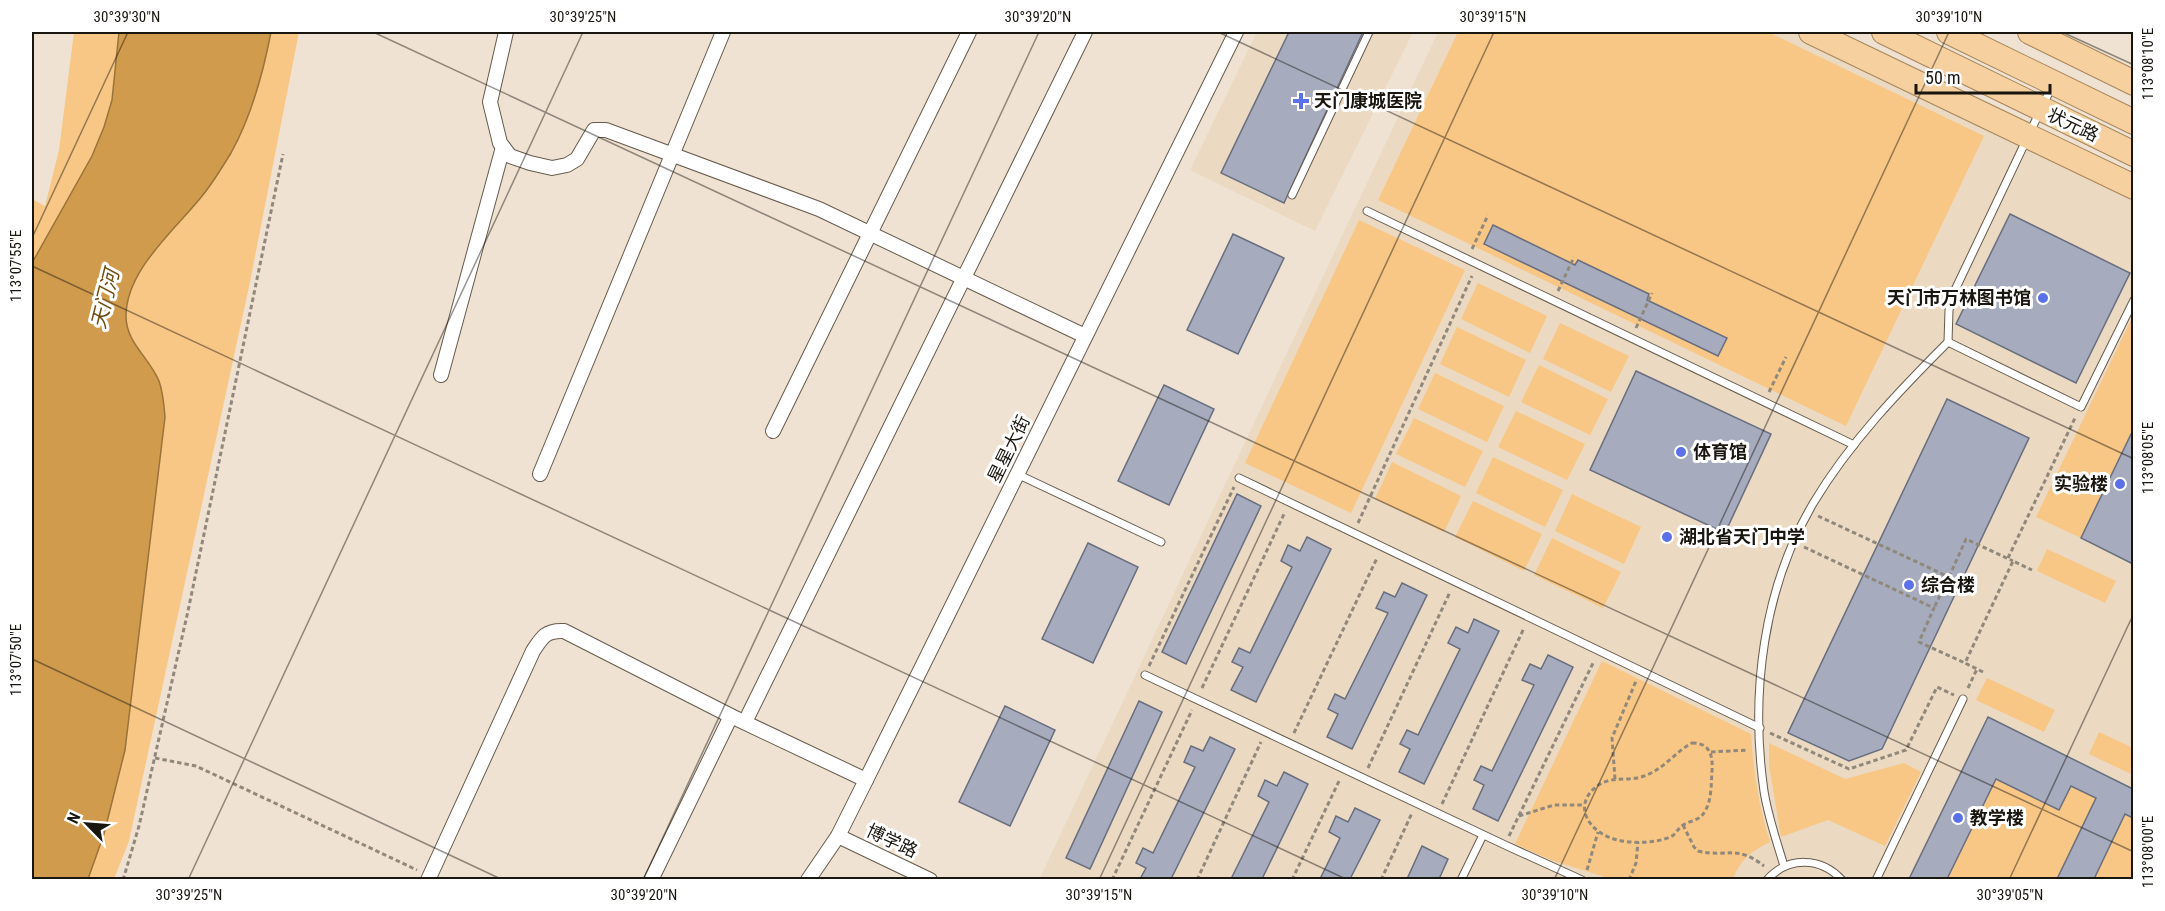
<svg xmlns="http://www.w3.org/2000/svg" width="2165" height="911" viewBox="0 0 2165 911" font-family="'Roboto Condensed','Noto Sans SC',sans-serif">
<style>
.built{fill:#ebd9c2}
.green{fill:#f8c785}
.water{fill:#d19b4d;stroke:#9a733a;stroke-width:1.5}
.building{fill:#a6acbe;stroke:#686e7e;stroke-width:1.5}
.lines{fill:none;stroke-linecap:round;stroke-linejoin:round}
.service-casing{stroke:#665b4d;stroke-width:9}
.minor-casing{stroke:#665b4d;stroke-width:16}
.trunk-casing{stroke:#a7875c;stroke-width:26}
.path{stroke:#91887c;stroke-width:3;stroke-dasharray:4.5 3;stroke-linecap:butt}
.service{stroke:#fff;stroke-width:7}
.minor{stroke:#fff;stroke-width:14}
.trunk{stroke:#f6d09e;stroke-width:24}
.ticks{fill:none;stroke:#19150f;stroke-width:1.5;stroke-opacity:0.45}
.poi-dot{fill:#5a71e8;stroke:#fff;stroke-width:2}
.labels{text-anchor:middle;stroke-width:6;stroke-linejoin:round;paint-order:stroke}
.poi-label{font-size:18px;font-weight:bold;fill:#19150f;stroke:#fff;text-anchor:start}
.street-label{font-size:18px;fill:#19150f;stroke:#fff}
.water-label{font-size:20px;font-style:italic;fill:#6f4a0d;stroke:#fff}
.neatline{fill:none;stroke:#19150f;stroke-width:2}
.ticks-label{font-size:15px;text-anchor:middle;fill:#19150f}
</style>
<rect width="100%" height="100%" fill="#efe2d2"/>
<g class="built">
<polygon points="1257,32 1413,32 1315,231 1190,170"/>
<polygon points="1438,32 1797,32 2133,194 2133,879 1039,880"/>
</g>
<g class="green">
<polygon points="74,32 299,32 250,282 129,841 114,879 32,879 32,199 45,206 59,150"/>
<polygon points="1458,32 1768,32 1984,136 1846,426 1378,200"/>
<polygon points="1359,220 1465,270 1351,513 1245,463"/>
<polygon points="1478,283 1547,316 1530,353 1461,319"/>
<polygon points="2133,316 2133,430 2081,538 2036,517"/>
<polygon points="1560,323 1629,356 1611,392 1543,359"/>
<polygon points="1457,327 1526,360 1509,397 1440,364"/>
<polygon points="1539,365 1608,399 1590,435 1521,402"/>
<polygon points="1435,373 1504,406 1487,442 1418,409"/>
<polygon points="1516,411 1585,444 1567,480 1498,447"/>
<polygon points="1414,418 1483,451 1465,487 1396,454"/>
<polygon points="1493,457 1563,490 1545,527 1476,493"/>
<polygon points="1392,462 1461,496 1444,532 1375,499"/>
<polygon points="1572,494 1641,527 1624,564 1555,531"/>
<polygon points="1473,501 1542,534 1524,571 1455,537"/>
<polygon points="1552,538 1621,572 1603,608 1534,575"/>
<polygon points="2047,549 2116,581 2105,603 2037,571"/>
<path d="M1602,661L1751,734C1754,774 1758,804 1770,842C1750,852 1741,859 1733,879H1611L1551,860L1515,844Z"/>
<polygon points="1987,678 2055,710 2044,732 1976,700"/>
<polygon points="2099,732 2133,748 2133,775 2089,754"/>
<polygon points="1769,743 1845,779 1904,763 1921,772 1885,846 1828,820 1781,837 1769,765"/>
<polygon points="2007,756 2018,790 2059,810 2071,786 2096,798 2057,879 1947,880"/>
<polygon points="2125,814 2133,818 2133,879 2094,880"/>
</g>
<path class="water" d="M119,32H271C263,74 252,115 231,153C223,166 215,179 206,191C179,227 126,268 126,316C126,343 149,357 159,381C163,392 164,404 165,417L125,750L104,834L88,879H32V263L92,156L104,127L112,100Z"/>
<g class="building">
<polygon points="1289,32 1363,32 1284,203 1221,173"/>
<polygon points="2010,214 2130,273 2076,383 1956,324"/>
<polygon points="1493,225 1575,265 1578,260 1649,294 1647,300 1727,338 1718,356 1484,244"/>
<polygon points="1233,234 1284,258 1238,354 1187,330"/>
<polygon points="1636,371 1771,434 1725,533 1590,470"/>
<polygon points="1164,385 1214,409 1169,505 1118,481"/>
<polygon points="1947,399 2029,438 1882,749 1849,761 1788,733"/>
<polygon points="2133,430 2133,564 2081,538"/>
<polygon points="1237,494 1261,506 1186,664 1162,652"/>
<polygon points="1307,537 1331,549 1256,702 1231,690 1243,667 1232,662 1239,648 1250,653 1292,567 1281,561 1288,545 1300,551"/>
<polygon points="1088,543 1138,567 1093,663 1042,639"/>
<polygon points="1402,583 1427,595 1352,749 1327,737 1338,714 1328,709 1335,694 1345,699 1388,613 1376,608 1384,592 1395,597"/>
<polygon points="1474,619 1499,631 1424,784 1399,772 1410,749 1400,744 1407,730 1418,735 1460,649 1448,643 1456,627 1468,633"/>
<polygon points="1548,655 1573,667 1498,821 1473,809 1484,785 1474,780 1481,766 1492,771 1534,685 1522,680 1530,664 1541,669"/>
<polygon points="1139,701 1162,712 1090,869 1066,858"/>
<polygon points="1005,706 1055,730 1010,826 959,802"/>
<polygon points="1988,717 2133,789 2133,818 2125,814 2094,879 2057,879 2096,798 2071,786 2059,810 1996,779 1947,879 1909,879"/>
<polygon points="1210,737 1235,749 1171,879 1140,879 1146,868 1136,863 1143,848 1153,853 1195,767 1184,762 1191,746 1203,751"/>
<polygon points="1284,772 1308,784 1262,879 1231,879 1269,802 1258,796 1265,780 1277,786"/>
<polygon points="1355,808 1380,820 1350,879 1320,879 1340,838 1329,832 1336,816 1348,822"/>
<polygon points="1422,846 1448,859 1439,879 1407,879"/>
</g>
<g class="lines">
<defs>
<g id="service">
<polyline points="1292,195 1369,32"/>
<polyline points="1367,211 1854,445"/>
<polyline points="1948,342 2081,407 2134,300"/>
<polyline points="1017,474 1161,542"/>
<polyline points="1239,478 1760,728"/>
<polyline points="1145,675 1505,845 1582,880"/>
<path d="M1784,866C1777,842 1768,817 1764,791C1750,694 1763,587 1814,502C1850,442 1899,391 1948,342L1949,310L1954,292L2052,86"/>
<polyline points="1461,880 1483,835"/>
<path d="M1767,880C1788,856 1821,857 1842,880"/>
<polyline points="1876,880 1963,699"/>
</g>
<g id="minor">
<polyline points="506,32 490,102 500,143 510,156 530,163 552,168 567,165 577,159 594,130 606,130 819,209 1085,336"/>
<polyline points="441,375 503,147"/>
<polyline points="773,431 969,32"/>
<polyline points="540,474 723,32"/>
<polyline points="745,722 1085,32"/>
<polyline points="838,836 930,880"/>
<path d="M428,880L533,651C542,637 546,630 564,631L731,716L866,780"/>
<polyline points="651,880 731,716"/>
<polyline points="808,880 838,836 866,780 1236,32"/>
</g>
<g id="trunk">
<polyline points="1811,32 2134,187"/>
<polyline points="1884,32 2134,154"/>
<polyline points="1949,32 2134,122"/>
<polyline points="2030,32 2134,83"/>
</g>
</defs>
<use href="#service" class="service-casing"/>
<use href="#minor" class="minor-casing"/>
<use href="#trunk" class="trunk-casing"/>
<g class="path">
<polyline points="1472,249 1488,215"/>
<polyline points="1558,291 1574,257"/>
<polyline points="1636,328 1652,293"/>
<polyline points="1769,392 1786,357"/>
<polyline points="1818,516 1949,577 1934,608"/>
<polyline points="1358,523 1472,276"/>
<polyline points="1804,547 1934,608 1919,642 1965,663"/>
<polyline points="2008,558 2076,416"/>
<polyline points="1949,577 1966,539 2013,561"/>
<polyline points="1149,666 1234,487"/>
<polyline points="1983,672 1965,663 2013,561 2032,570"/>
<polyline points="1202,688 1285,512"/>
<polyline points="1968,688 1977,669"/>
<polyline points="1294,733 1377,558"/>
<polyline points="1770,733 1849,769 1906,750 1937,687 1954,695"/>
<path d="M1692,743C1710,743 1713,755 1712,771C1711,783 1712,800 1705,811C1700,821 1691,820 1683,825C1677,829 1676,835 1670,837C1654,844 1627,844 1611,838C1588,830 1573,805 1596,787C1610,775 1628,782 1644,776C1663,770 1675,752 1692,743Z"/>
<polyline points="1711,752 1748,750"/>
<polyline points="155,758 196,766 417,870"/>
<polyline points="1368,768 1450,592"/>
<polyline points="1615,779 1612,738 1636,681"/>
<polyline points="1442,804 1524,628"/>
<polyline points="1519,816 1554,805 1584,805"/>
<path d="M1683,825L1694,847L1698,851C1727,858 1736,844 1764,866"/>
<polyline points="1509,836 1594,661"/>
<polyline points="1587,870 1598,832"/>
<polyline points="123,880 139,826 188,611 283,154"/>
<polyline points="1112,880 1192,710"/>
<polyline points="1197,880 1261,742"/>
<polyline points="1292,880 1340,779"/>
<polyline points="1381,880 1412,813"/>
<polyline points="1629,880 1636,863 1638,842"/>
</g>
<use href="#service" class="service"/>
<use href="#minor" class="minor"/>
<use href="#trunk" class="trunk"/>
</g>
<path class="ticks" d="M373,32L2134,852M1218,32L2134,459M2062,32L2134,65M32,238L128,32M32,266L1348,880M32,659L503,880M188,880L583,32M643,880L1039,32M1099,880L1494,32M1554,880L1949,32M2009,880L2134,613"/>
<g class="poi-dot">
<path d="M1298 92h6v6h6v6h-6v6h-6v-6h-6v-6h6z"/>
<circle cx="2043" cy="298" r="6"/>
<circle cx="1681" cy="452" r="6"/>
<circle cx="2120" cy="484" r="6"/>
<circle cx="1667" cy="537" r="6"/>
<circle cx="1909" cy="585" r="6"/>
<circle cx="1958" cy="818" r="6"/>
</g>
<g class="labels">
<g class="poi-label">
<text x="1314" y="107">天门康城医院</text>
<text x="2031" y="304" text-anchor="end">天门市万林图书馆</text>
<text x="1693" y="458">体育馆</text>
<text x="2108" y="490" text-anchor="end">实验楼</text>
<text x="1679" y="543">湖北省天门中学</text>
<text x="1921" y="591">综合楼</text>
<text x="1970" y="824">教学楼</text>
</g>
<g class="street-label">
<text transform="translate(2073 125) rotate(25)" y="6">状元路</text>
<text transform="translate(1009 449) rotate(-64)" y="6">星星大街</text>
<text transform="translate(892 841) rotate(25)" y="6">博学路</text>
</g>
<g class="water-label">
<text transform="translate(105 299) rotate(-76)" y="7">天门河</text>
</g>
</g>
<rect width="2165" height="911" fill="none" stroke="#ffffff" stroke-width="66"/>
<g transform="translate(87 824) rotate(295)" stroke="#ffffff" stroke-width="4.5" paint-order="stroke">
<path d="M0-4.5L10 22L0 15L-10 22Z" fill="#19150f"/>
<text y="-9" font-size="16" font-weight="bold" text-anchor="middle" fill="#19150f">N</text>
</g>
<path d="M1916 84v9h134v-9" fill="none" stroke="#19150f" stroke-width="3"/>
<text x="1925" y="84" font-size="18" fill="#19150f" stroke="#ffffff" stroke-width="4.5" paint-order="stroke">50 m</text>
<rect x="33" y="33" width="2099" height="845" class="neatline"/>
<g class="ticks-label">
<text x="127" y="22">30°39'30"N</text>
<text x="583" y="22">30°39'25"N</text>
<text x="1038" y="22">30°39'20"N</text>
<text x="1493" y="22">30°39'15"N</text>
<text x="1949" y="22">30°39'10"N</text>
<text transform="translate(2148 64) rotate(-90)" y="5">113°08'10"E</text>
<text transform="translate(16 266) rotate(-90)" y="5">113°07'55"E</text>
<text transform="translate(2148 458) rotate(-90)" y="5">113°08'05"E</text>
<text transform="translate(16 660) rotate(-90)" y="5">113°07'50"E</text>
<text transform="translate(2148 852) rotate(-90)" y="5">113°08'00"E</text>
<text x="189" y="900">30°39'25"N</text>
<text x="644" y="900">30°39'20"N</text>
<text x="1099" y="900">30°39'15"N</text>
<text x="1555" y="900">30°39'10"N</text>
<text x="2010" y="900">30°39'05"N</text>
</g>
</svg>
